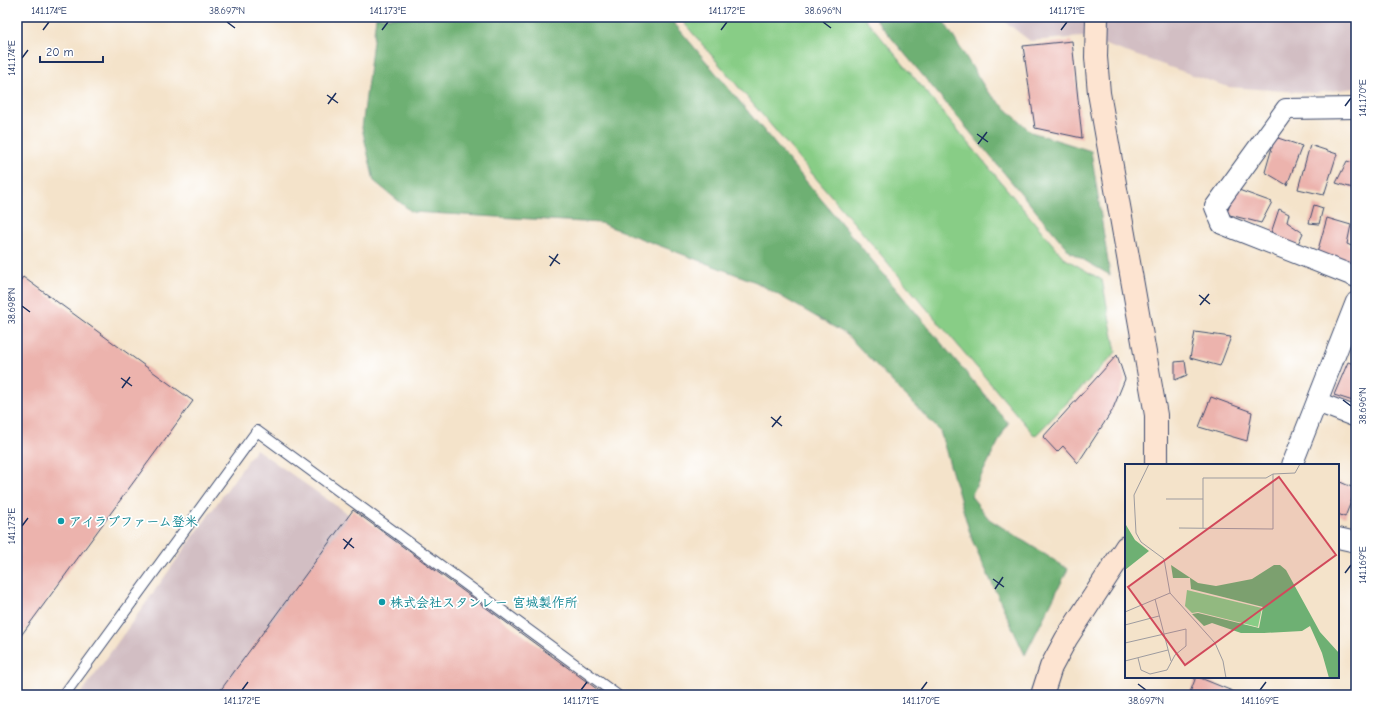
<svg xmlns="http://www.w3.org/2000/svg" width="1373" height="712" viewBox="0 0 1373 712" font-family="'Comic Neue','Klee One',sans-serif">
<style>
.industrial{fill:#d2bec3}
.green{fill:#88cd86;stroke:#527e72}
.forest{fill:#6eb073;stroke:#447068}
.building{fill:#ecb3ad}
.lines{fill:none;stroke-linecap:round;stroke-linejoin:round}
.lane-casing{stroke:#3c4a6e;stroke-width:12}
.street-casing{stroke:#3c4a6e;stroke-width:22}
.secondary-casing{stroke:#3c4a6e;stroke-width:24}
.lane{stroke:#fff;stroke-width:10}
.street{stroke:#fff;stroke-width:20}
.secondary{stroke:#fde4d1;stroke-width:22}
.ticks{fill:none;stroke:#1b2f5e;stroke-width:1.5}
.culture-dot{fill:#0f9aa8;stroke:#fff;stroke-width:1.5}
.labels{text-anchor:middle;stroke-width:3.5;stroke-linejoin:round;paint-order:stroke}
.culture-label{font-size:13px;font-weight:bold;fill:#0d838f;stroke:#fff;text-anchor:start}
.inset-road{fill:none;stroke:#9d9b9f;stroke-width:1}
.view{fill:#d1495b;fill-opacity:0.15;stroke:#d1495b;stroke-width:2}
.inset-edge{fill:none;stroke:#1b2f5e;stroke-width:2}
.neatline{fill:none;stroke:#1b2f5e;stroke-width:1.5}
.ticks-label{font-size:10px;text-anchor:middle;fill:#1b2f5e}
</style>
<rect width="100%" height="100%" fill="#fff"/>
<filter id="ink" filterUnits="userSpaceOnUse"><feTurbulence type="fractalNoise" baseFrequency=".025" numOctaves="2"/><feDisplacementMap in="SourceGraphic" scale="8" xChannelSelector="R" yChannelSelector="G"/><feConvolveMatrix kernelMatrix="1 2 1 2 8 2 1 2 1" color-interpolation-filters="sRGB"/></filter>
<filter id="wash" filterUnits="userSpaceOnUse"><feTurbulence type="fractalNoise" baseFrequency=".012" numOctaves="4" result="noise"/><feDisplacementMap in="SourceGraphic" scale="16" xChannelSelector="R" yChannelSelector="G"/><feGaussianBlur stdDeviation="0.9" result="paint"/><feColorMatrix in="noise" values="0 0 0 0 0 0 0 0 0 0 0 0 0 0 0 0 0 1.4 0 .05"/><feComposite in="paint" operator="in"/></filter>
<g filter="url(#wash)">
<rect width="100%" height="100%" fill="#f4e3ca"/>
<g class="industrial">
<polygon points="999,17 1356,17 1356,88 1314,93 1228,87 1082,37 1030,41"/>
<polygon points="256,449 603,695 80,695"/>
</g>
<polygon class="green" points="679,17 864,17 1064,258 1102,280 1116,352 1035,436"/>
<g class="forest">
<polygon points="376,17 669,17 1008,423 971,496 989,519 1068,569 1025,655 972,540 940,431 846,334 756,282 600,223 412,212 374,181 362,128"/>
<polygon points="874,17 941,17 987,91 1031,132 1091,151 1110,275 1070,252"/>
</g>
<g id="blocks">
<g class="building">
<polygon points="1072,41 1082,138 1035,128 1023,46"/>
<polygon points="1275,137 1302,146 1287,185 1265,172"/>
<polygon points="1310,145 1337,154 1324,195 1298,189"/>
<polygon points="1347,161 1356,164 1356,189 1336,183"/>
<polygon points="1236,189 1272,202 1261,223 1226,214"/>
<polygon points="1314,205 1323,208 1319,224 1309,223"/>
<polygon points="1279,209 1289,214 1287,222 1303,233 1297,246 1270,236"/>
<polygon points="1327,218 1351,225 1347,244 1356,248 1356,267 1317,253"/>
<polygon points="23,277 193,401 17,641 17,285"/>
<polygon points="1195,332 1231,337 1220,366 1190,358"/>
<polygon points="1117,355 1125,379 1112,411 1078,463 1063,446 1057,452 1043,437"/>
<polygon points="1185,361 1187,375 1175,380 1175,362"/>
<polygon points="1348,362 1356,365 1356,402 1334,395"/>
<polygon points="1211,397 1252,412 1247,441 1199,427"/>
<polygon points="1338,481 1356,489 1345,517 1338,514"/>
<polygon points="353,510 605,695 217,695"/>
<polygon points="1196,677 1198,677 1242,695 1189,695"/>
</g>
</g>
</g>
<g filter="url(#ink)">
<use href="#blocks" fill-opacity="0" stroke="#3c4a6e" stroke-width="1"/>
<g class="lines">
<defs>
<polyline id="lane" points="64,695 257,431 617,695"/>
<g id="street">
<polyline points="1356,108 1286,109 1215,207 1222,224 1356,277"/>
<polyline points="1317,402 1356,417"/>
<polyline points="1292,465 1356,302"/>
<polyline points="1338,538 1356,542"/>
</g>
<g id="secondary">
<polyline points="1097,17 1096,57 1099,93 1156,415 1156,465"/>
<polyline points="1042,695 1051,667 1066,639 1126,547"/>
</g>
</defs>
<use href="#lane" class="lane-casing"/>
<use href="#street" class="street-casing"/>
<use href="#secondary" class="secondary-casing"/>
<use href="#lane" class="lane"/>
<use href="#street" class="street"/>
<use href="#secondary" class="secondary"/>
</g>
</g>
<path class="ticks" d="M227,22L235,28M823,22L831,28M43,30L49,22M382,30L388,22M721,30L727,22M1061,30L1067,22M22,58L28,50M327,95L338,103M328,104L336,93M1345,106L1351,98M977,134L988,142M978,144L987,132M549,256L560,264M550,266L558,254M1199,295L1210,304M1200,305L1209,294M22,306L30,312M121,378L132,386M122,388L130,377M1343,400L1351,406M771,417L782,426M772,427L781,416M22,526L28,518M343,539L354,548M344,549L352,538M1345,573L1351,565M993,579L1004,587M995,589L1003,577M1138,684L1146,690M242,690L248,682M581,690L587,682M921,690L927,682M1260,690L1266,682"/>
<g class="culture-dot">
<circle cx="61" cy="521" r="4"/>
<circle cx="382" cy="602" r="4"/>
</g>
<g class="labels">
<g class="culture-label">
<text x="69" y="526">アイラブファーム登米</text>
<text x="390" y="607">株式会社スタンレー 宮城製作所</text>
</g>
</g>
<g transform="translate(1125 464)">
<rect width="214" height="214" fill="#f4e3ca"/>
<path d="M62,126L137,144L133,163L73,148L67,149L60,142Z" fill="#88cd86"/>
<path d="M1,61L10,76L24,87L0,106ZM46,101L73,119L91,122L127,115L149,101H155L161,106L195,168L214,189V214H204L197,189L185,162L177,167L139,169H116L87,159L79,162L67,150L73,149L134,164L138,143L66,125L65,114H48Z" fill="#6eb073"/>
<path class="inset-road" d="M24,0L9,31L11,69L16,78L39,95L45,129L90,179L98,197L101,214M41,35H78M54,64L148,65V10L170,9L175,0M78,64V14H141L148,10M30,135L46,197M0,148L45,129M0,161L34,152M0,179L61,165V182L50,191L42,206L25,210L16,206L13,194M0,197L43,186"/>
<path class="view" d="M154,13L211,91L60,201L3,123Z"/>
<rect width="214" height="214" class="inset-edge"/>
</g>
<rect width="1373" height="712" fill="none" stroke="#fff" stroke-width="44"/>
<path d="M40 56v6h63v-6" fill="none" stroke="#1b2f5e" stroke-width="2"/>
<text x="46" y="56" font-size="12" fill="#1b2f5e" stroke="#ffffff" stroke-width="3" paint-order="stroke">20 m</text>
<rect x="22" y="22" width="1329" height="668" class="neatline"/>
<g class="ticks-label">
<text x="49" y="14">141.174°E</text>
<text x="227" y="14">38.697°N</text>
<text x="388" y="14">141.173°E</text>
<text x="727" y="14">141.172°E</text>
<text x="823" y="14">38.696°N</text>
<text x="1067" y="14">141.171°E</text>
<text transform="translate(11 58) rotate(-90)" y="4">141.174°E</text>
<text transform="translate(1362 98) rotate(-90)" y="4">141.170°E</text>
<text transform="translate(11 306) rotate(-90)" y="4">38.698°N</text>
<text transform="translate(1362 406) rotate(-90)" y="4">38.696°N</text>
<text transform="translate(11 526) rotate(-90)" y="4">141.173°E</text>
<text transform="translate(1362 565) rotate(-90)" y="4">141.169°E</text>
<text x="242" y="704">141.172°E</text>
<text x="581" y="704">141.171°E</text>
<text x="921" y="704">141.170°E</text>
<text x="1146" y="704">38.697°N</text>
<text x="1260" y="704">141.169°E</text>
</g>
</svg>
